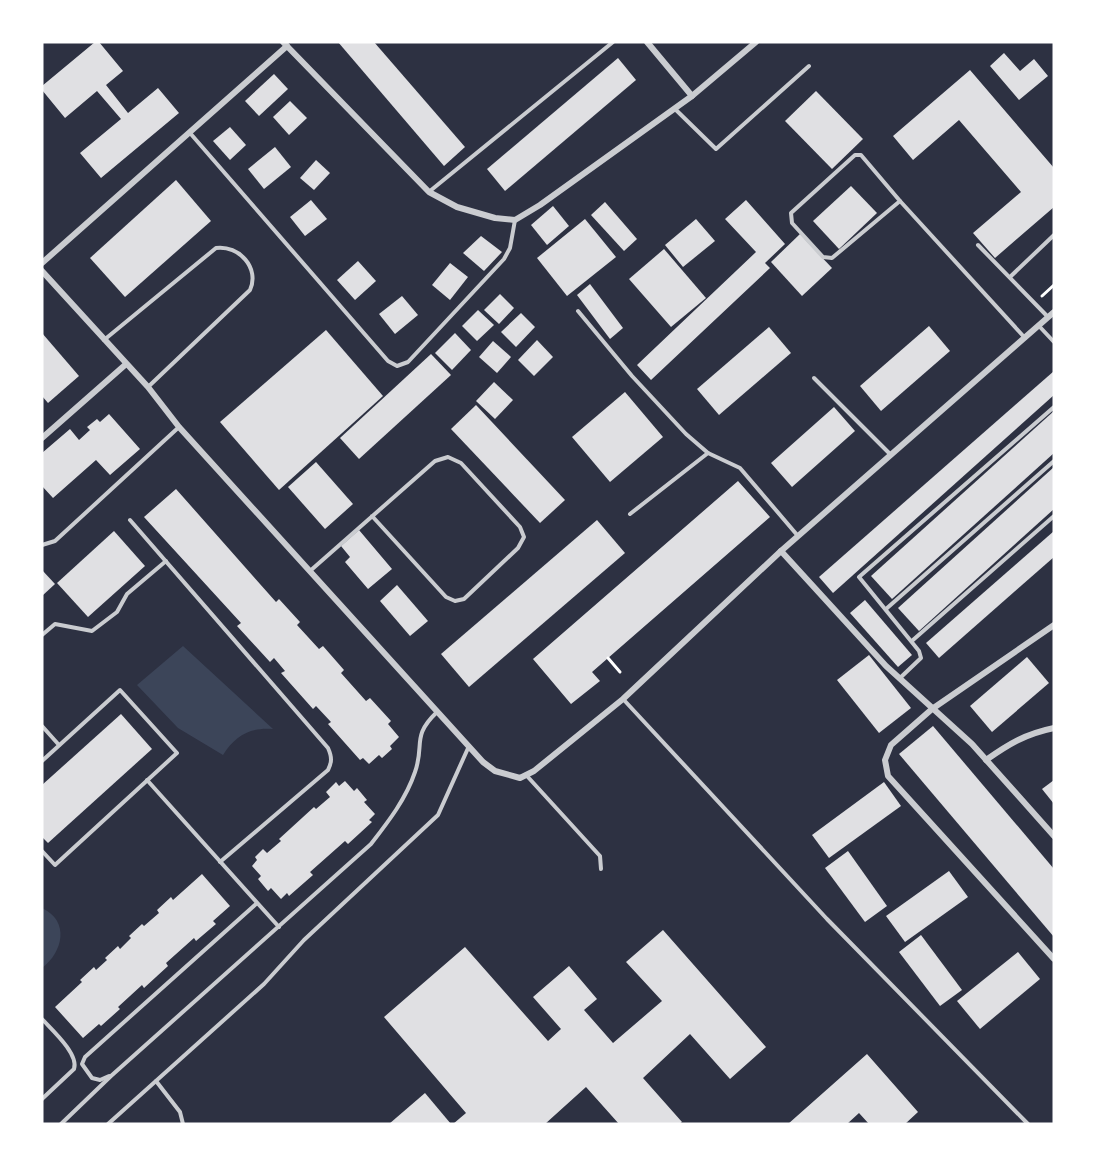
<svg xmlns="http://www.w3.org/2000/svg" width="1096" height="1166" viewBox="0 0 1096 1166" font-family="Ubuntu,sans-serif">
<style>
.green{fill:#3c4559}
.building{fill:#e0e0e3}
.lines{fill:none;stroke-linecap:round;stroke-linejoin:round}
.path{stroke:#fff;stroke-width:3}
.service{stroke:#caccd0;stroke-width:4}
.minor{stroke:#caccd0;stroke-width:6}
</style>
<rect width="100%" height="100%" fill="#2d3142"/>
<g class="green">
<path d="M183,646L273,729C250,727 235,736 223,755L178,728L137,685Z"/>
<path d="M42,908C70,921 63,952 42,968Z"/>
</g>
<g class="building">
<polygon points="95,42 99,42 123,71 106,85 128,113 158,88 179,113 101,178 80,153 121,119 97,91 65,118 42,90 42,86"/>
<polygon points="338,42 374,42 465,147 444,166"/>
<polygon points="1004,53 1020,71 1034,59 1048,76 1019,100 990,66"/>
<polygon points="618,58 636,80 505,191 487,169"/>
<polygon points="970,70 1054,168 1054,207 995,258 973,233 1021,192 959,120 913,160 893,136"/>
<polygon points="274,74 288,89 259,116 245,101"/>
<polygon points="816,91 863,139 832,169 785,121"/>
<polygon points="290,101 307,118 289,135 273,117"/>
<polygon points="230,127 246,145 230,160 213,141"/>
<polygon points="275,147 291,167 264,189 248,169"/>
<polygon points="316,160 330,173 314,190 300,178"/>
<polygon points="176,180 211,221 125,297 90,258"/>
<polygon points="851,186 877,213 839,249 813,221"/>
<polygon points="311,200 327,219 305,236 290,217"/>
<polygon points="746,200 785,244 765,263 770,268 651,380 637,365 756,252 725,219"/>
<polygon points="605,202 637,239 624,251 591,215"/>
<polygon points="553,206 569,226 547,245 531,225"/>
<polygon points="585,219 616,257 567,296 537,258"/>
<polygon points="696,219 715,241 683,267 665,245"/>
<polygon points="800,234 832,268 802,296 771,262"/>
<polygon points="481,236 502,252 484,271 463,253"/>
<polygon points="664,249 706,298 671,327 629,279"/>
<polygon points="358,261 376,281 355,300 337,280"/>
<polygon points="450,263 468,277 450,300 432,285"/>
<polygon points="590,284 623,328 610,339 577,295"/>
<polygon points="500,294 514,308 499,324 484,310"/>
<polygon points="402,296 418,315 395,334 379,314"/>
<polygon points="478,310 494,325 477,341 462,326"/>
<polygon points="521,313 535,327 516,347 501,332"/>
<polygon points="929,326 950,351 881,411 860,386"/>
<polygon points="769,327 791,353 719,415 697,389"/>
<polygon points="326,330 383,396 279,490 220,422"/>
<polygon points="42,333 79,376 48,403 42,396"/>
<polygon points="455,333 471,350 452,370 435,353"/>
<polygon points="537,340 553,357 534,376 518,360"/>
<polygon points="493,341 511,357 497,373 479,357"/>
<polygon points="431,354 451,375 359,459 340,438"/>
<polygon points="1054,371 1054,395 833,593 819,577"/>
<polygon points="494,382 513,400 495,419 476,401"/>
<polygon points="625,392 663,437 610,482 572,437"/>
<polygon points="476,405 565,500 540,523 451,429"/>
<polygon points="834,407 855,431 792,487 771,463"/>
<polygon points="1054,411 1054,453 892,599 871,576"/>
<polygon points="109,414 140,449 110,475 96,460 53,498 42,486 42,453 70,429 79,440 90,430 87,427 97,419 100,422"/>
<polygon points="316,462 353,504 325,529 288,487"/>
<polygon points="1054,467 1054,509 919,631 898,608"/>
<polygon points="738,481 770,517 592,672 600,681 571,704 533,659"/>
<polygon points="176,489 276,602 279,599 300,622 297,625 319,649 323,646 344,670 341,673 366,701 370,698 391,721 388,724 399,737 390,746 392,749 382,758 379,755 369,764 363,758 360,760 328,724 331,722 316,706 313,709 281,673 285,671 274,658 270,662 237,626 241,623 144,517"/>
<polygon points="597,520 625,553 469,687 441,654"/>
<polygon points="359,530 392,569 368,589 345,562 350,557 341,546"/>
<polygon points="114,531 145,566 88,617 57,583"/>
<polygon points="1054,531 1054,557 939,658 926,643"/>
<polygon points="42,570 55,584 42,596"/>
<polygon points="397,585 428,621 410,636 380,601"/>
<polygon points="865,600 912,655 898,667 850,613"/>
<polygon points="869,655 911,708 879,733 837,680"/>
<polygon points="1027,657 1049,683 992,732 970,706"/>
<polygon points="121,714 152,749 48,843 42,837 42,785"/>
<polygon points="933,726 1054,869 1054,937 899,754"/>
<polygon points="1054,780 1054,804 1042,789"/>
<polygon points="345,781 354,791 357,788 367,800 364,802 375,814 369,820 372,822 348,844 345,841 310,872 313,875 289,896 287,893 281,899 271,888 268,891 258,879 261,876 252,866 257,860 255,857 263,849 267,853 281,841 279,839 314,807 316,809 330,797 326,792 336,782 339,786"/>
<polygon points="884,782 901,806 829,858 812,835"/>
<polygon points="848,851 887,906 865,922 825,868"/>
<polygon points="949,871 968,897 905,942 886,916"/>
<polygon points="202,874 230,906 213,921 216,924 196,941 194,938 166,963 168,966 144,988 142,985 118,1007 120,1009 101,1026 99,1024 83,1038 55,1007 82,982 80,980 94,967 96,970 107,960 105,958 118,946 120,949 131,938 129,936 142,924 144,926 159,913 157,910 171,897 173,900"/>
<polygon points="663,930 766,1047 730,1079 690,1034 643,1078 682,1122 679,1124 619,1124 586,1087 545,1124 453,1124 466,1113 384,1017 465,947 548,1041 561,1029 533,997 569,966 597,999 584,1010 613,1043 662,1001 626,962"/>
<polygon points="921,935 962,990 940,1006 899,952"/>
<polygon points="1018,952 1040,979 980,1029 957,1001"/>
<polygon points="867,1054 918,1112 905,1124 869,1124 859,1113 847,1124 788,1124"/>
<polygon points="425,1093 451,1124 389,1124"/>
</g>
<g class="lines">
<g class="path">
<polyline points="1042,296 1054,285"/>
<polyline points="608,658 620,672"/>
</g>
<g class="service">
<polyline points="675,109 716,149 809,66"/>
<polyline points="190,133 388,361 397,366 408,362 504,259 510,248 515,220"/>
<polygon points="855,155 861,155 900,201 832,258 823,257 792,223 791,213"/>
<polyline points="430,191 613,42"/>
<polyline points="900,201 1025,338"/>
<polyline points="978,245 1048,317"/>
<polyline points="1010,277 1054,235"/>
<polyline points="578,311 632,376 686,434 708,453 740,468 798,536"/>
<polyline points="1039,326 1054,342"/>
<path d="M104,340L216,248C239,245 260,268 250,290L148,387"/>
<polyline points="814,378 891,455"/>
<polyline points="630,514 708,453"/>
<path d="M130,520L328,748C332,757 332,762 328,770L220,862"/>
<polyline points="42,545 55,541 179,427"/>
<polyline points="310,571 435,461 448,457 461,463 520,527 524,537 518,548 464,599 455,601 446,597 372,516"/>
<polyline points="886,609 1054,461"/>
<polyline points="42,635 55,624 92,631 117,612 127,594 166,561"/>
<polyline points="913,640 1054,516"/>
<polyline points="900,678 921,658 919,651 859,577 1054,407"/>
<polyline points="623,699 827,919 1028,1124"/>
<polyline points="42,726 59,745"/>
<polyline points="42,761 120,690 177,753 55,865 42,851"/>
<polyline points="527,776 600,856 601,869"/>
<polyline points="147,780 279,927"/>
<path d="M42,1019C52,1030 79,1054 74,1069L42,1099"/>
<polyline points="109,1076 100,1080 92,1078 82,1064 85,1057 256,904"/>
<polyline points="156,1081 180,1112 183,1124"/>
<path d="M61,1124L111,1076L371,844C388,822 406,799 415,772C425,744 411,737 437,712"/>
<polyline points="108,1124 264,984 304,940 438,815 469,746"/>
</g>
<g class="minor">
<polyline points="283,42 429,192 457,207 495,218 515,220 540,205 692,96 756,42"/>
<polyline points="647,42 692,96"/>
<polyline points="42,263 287,46"/>
<polyline points="42,271 148,387 179,427 483,762 495,771 520,778 534,771 623,699 781,551 1054,312"/>
<polyline points="42,438 125,365"/>
<polyline points="781,551 886,666 972,744 1054,836"/>
<polyline points="1054,625 932,709 891,745 885,760 888,776 1054,959"/>
<path d="M986,760C1009,744 1025,734 1054,728"/>
</g>
</g>
<rect width="1096" height="1166" fill="none" stroke="#ffffff" stroke-width="87"/>
</svg>
